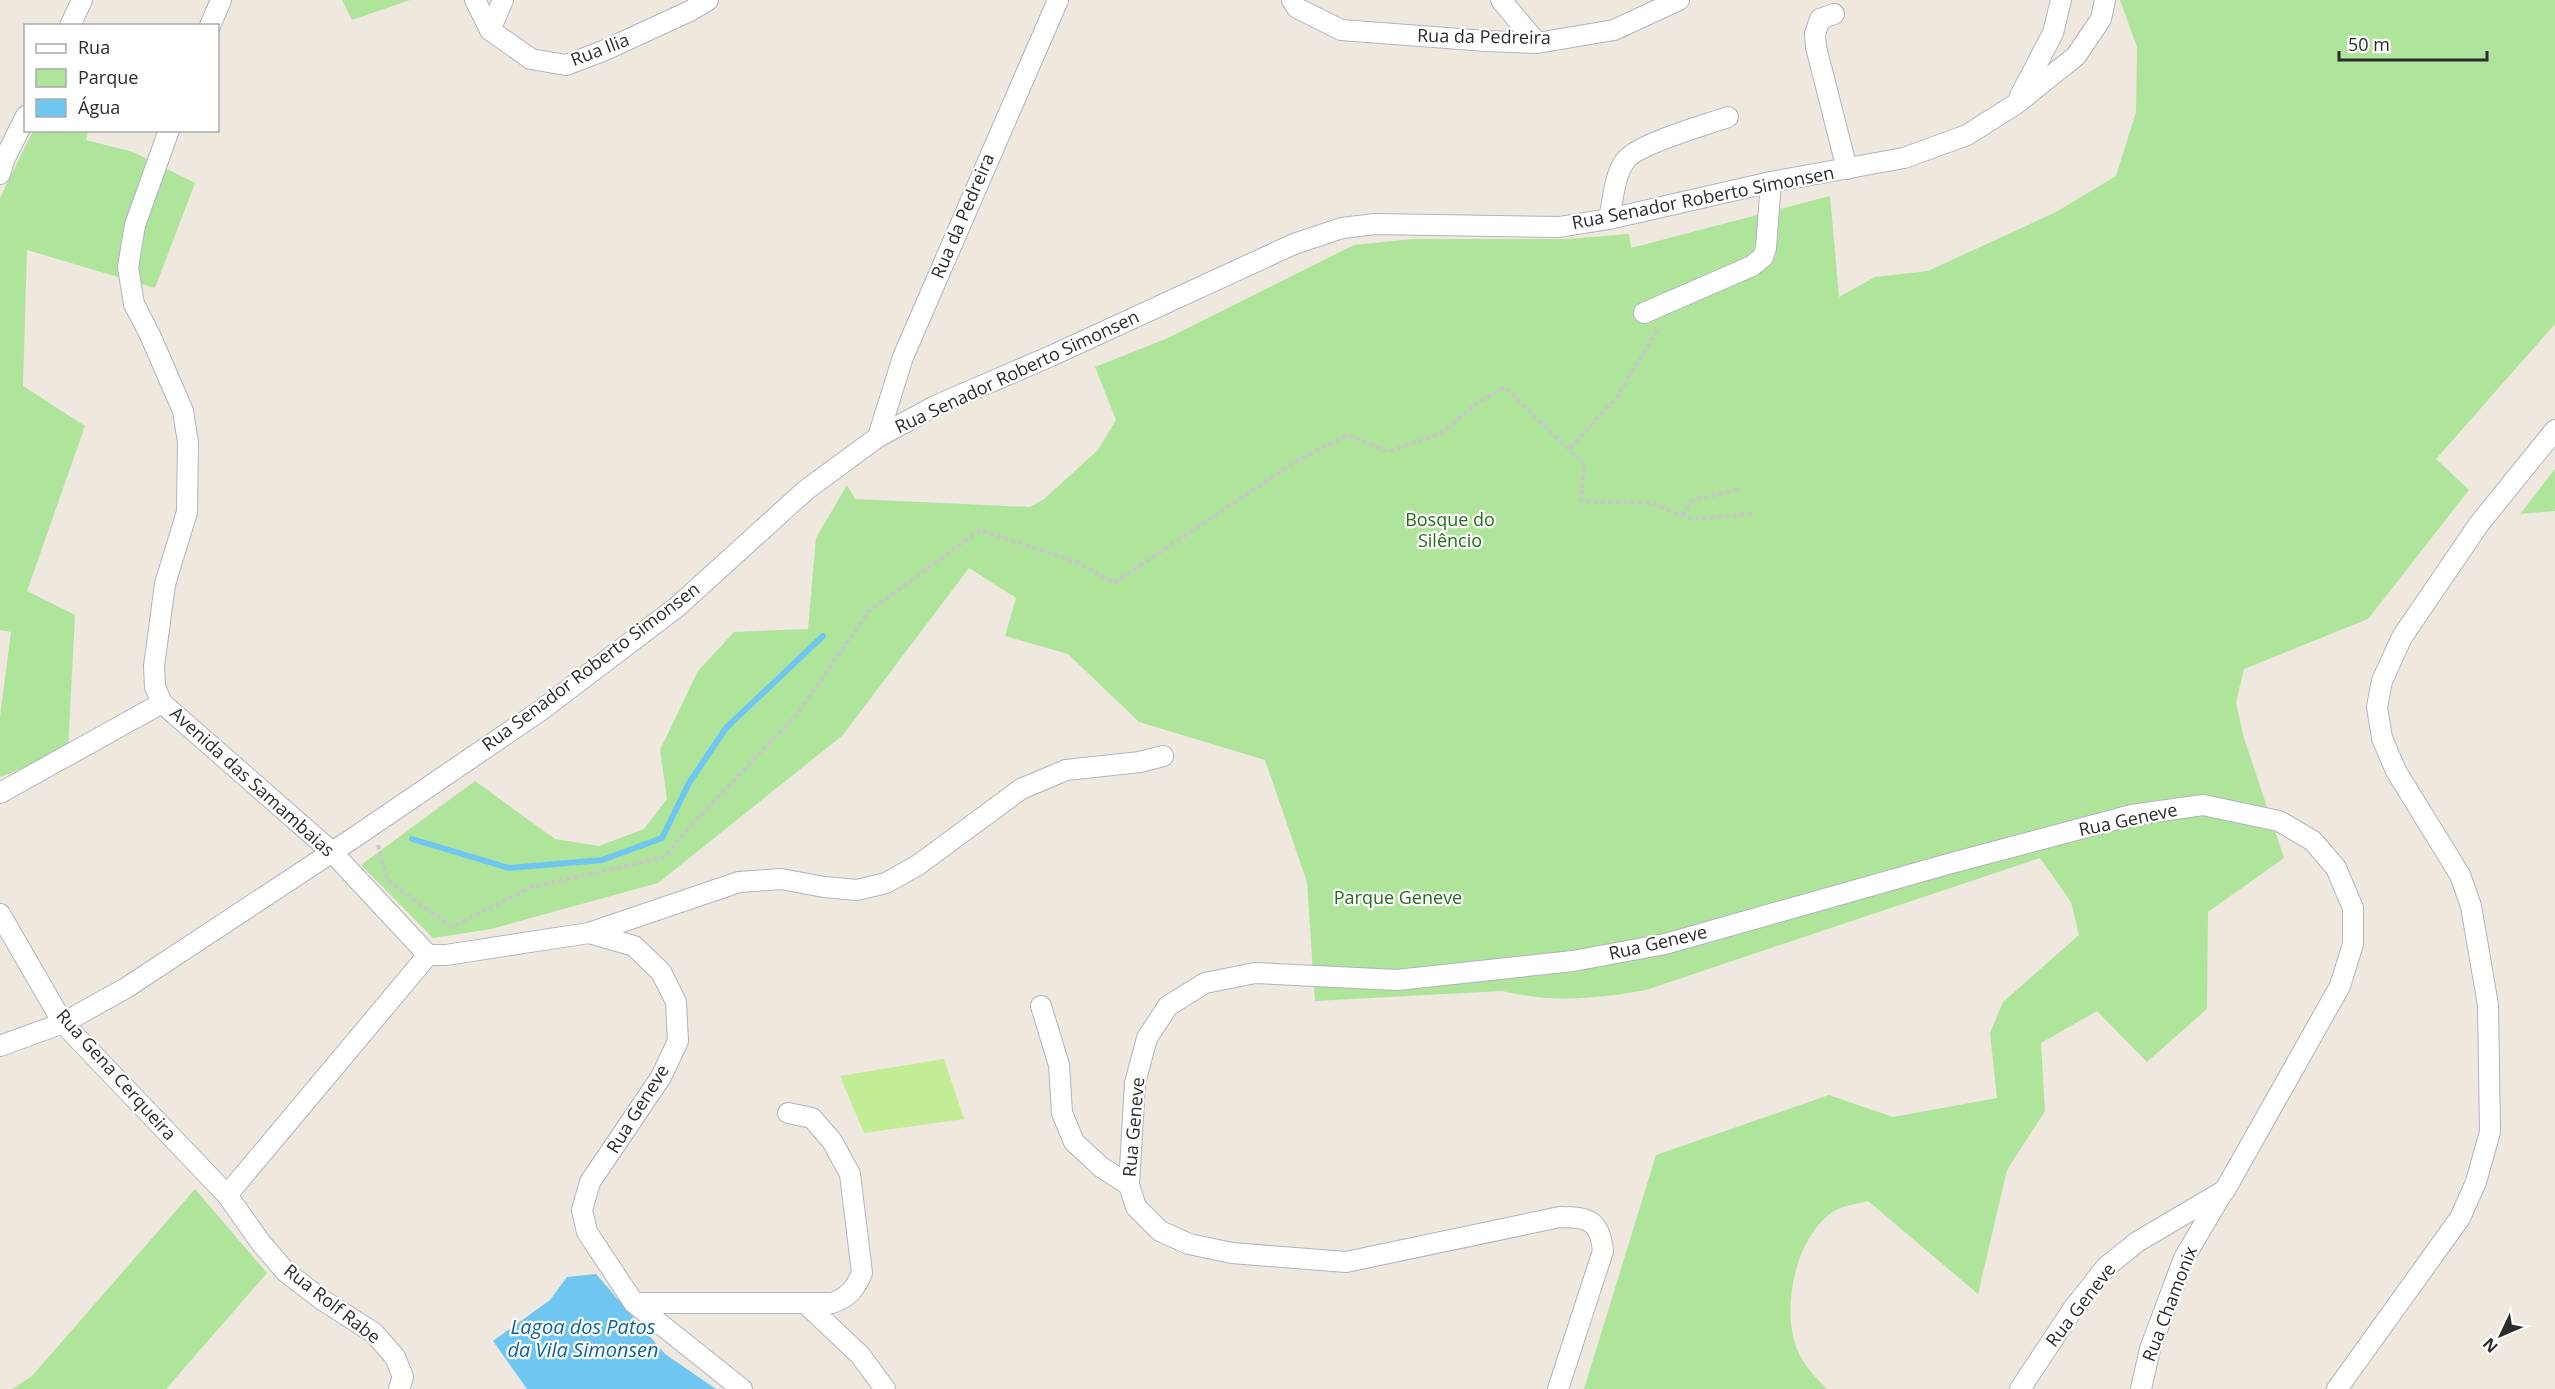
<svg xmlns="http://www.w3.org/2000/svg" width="2555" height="1389" viewBox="0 0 2555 1389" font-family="'Open Sans',sans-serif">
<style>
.green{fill:#afe59a}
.pitch{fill:#c2ed95}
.water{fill:#6fc7f1}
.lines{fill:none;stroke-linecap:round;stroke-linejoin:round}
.stream{stroke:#6fc7f1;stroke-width:6}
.minor-casing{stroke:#b2b3c0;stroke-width:22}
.path{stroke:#c8c8c8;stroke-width:4;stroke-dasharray:4.5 3;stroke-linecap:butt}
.minor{stroke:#fff;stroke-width:20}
.labels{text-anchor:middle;stroke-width:4.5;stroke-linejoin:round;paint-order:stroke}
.street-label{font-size:18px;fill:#2c2c2c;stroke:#fff}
.park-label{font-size:18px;fill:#256c19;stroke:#fff}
.water-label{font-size:20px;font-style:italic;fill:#0b64a1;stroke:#fff}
</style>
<rect width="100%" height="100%" fill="#eee8de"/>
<g class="green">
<polygon points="342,0 410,0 352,20"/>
<path d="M2120,0H2555V324L2436,459L2469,490L2368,619L2244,669L2236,702L2243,735L2284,858L2208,912L2207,1009L2147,1062L2097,1011L2041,1043L2045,1111L2007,1170L1978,1294L1868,1201C1858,1204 1845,1205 1836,1210C1798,1232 1783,1299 1794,1340C1799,1360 1813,1375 1827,1389H1584L1656,1155L1829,1095L1893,1117L1997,1098L1990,1033L2003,1002L2079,935L2071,902L2040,858L1646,990C1596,999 1552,1003 1502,991L1315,1001L1307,882L1265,760L1139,722L1068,654L1005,636L1016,598L969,568L843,735L658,883L491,929L433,938L361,865L475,781L555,839L599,846L644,829L667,799L660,750L698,671L734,632L808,629L816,538L847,485L855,499L1030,507L1044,499L1098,450L1116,420L1095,367L1168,338L1354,245L1413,239H1567L1629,234L1631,248L1830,196L1839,297L1875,277L1928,271L2056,212L2116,176L2136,112L2137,47Z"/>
<polygon points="33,131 88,131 86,140 133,152 195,183 155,288 27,250 23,386 85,426 27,591 75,615 68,751 0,777 0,717 11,632 0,630 0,198"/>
<polygon points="2555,469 2555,511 2520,514"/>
<polygon points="195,1189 267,1273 166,1389 12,1389 32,1376"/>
</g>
<polygon class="pitch" points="944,1059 964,1119 864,1133 840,1076"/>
<polygon class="water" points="596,1274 665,1354 716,1389 527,1389 493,1341 550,1300 567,1277"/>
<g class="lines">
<polyline class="stream" points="412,839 509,868 602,860 662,838 689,783 726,728 823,636"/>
<defs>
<g id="minor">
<polyline points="475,0 490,30 531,59 566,65 603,51 690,11 708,0"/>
<polyline points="1292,0 1297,8 1341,30 1486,41 1537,43 1614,30 1679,0"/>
<polyline points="1501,0 1537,43"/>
<polyline points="1834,14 1820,19 1815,34 1816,47 1847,169"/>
<polyline points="70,26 82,0"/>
<polyline points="210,26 221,0"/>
<polyline points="490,30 503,0"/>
<polyline points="2020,96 2053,33 2061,0"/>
<polyline points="169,130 135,225 128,267 134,304 150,335 183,411 188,442 187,512 165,584 154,666 155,687 162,703 332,852 428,955"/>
<polyline points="0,174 4,160 26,116"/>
<path d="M1609,219C1613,201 1614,176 1625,161C1636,144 1706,125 1728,117"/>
<polyline points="1644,313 1752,266 1763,257 1766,248 1771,182"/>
<polyline points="878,437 903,357 1058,0"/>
<polyline points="0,793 162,703"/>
<polyline points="0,914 63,1023 227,1195 261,1243 286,1272 321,1299 374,1333 395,1357 403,1377 399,1389"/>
<polyline points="589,933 739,882 781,879 824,887 857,890 886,883 918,865 1021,789 1066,770 1140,762 1163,756"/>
<polyline points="428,955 446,955 589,933 634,946 661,972 676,1002 678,1041 661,1077 590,1182 582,1210 587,1232 634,1303 742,1389"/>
<polyline points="1041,1006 1059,1065 1062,1113 1074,1142 1101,1167 1129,1185"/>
<polyline points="0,1046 63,1023 126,988 349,841 540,711 677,607 806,490 878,437 935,406 1051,356 1294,244 1342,228 1375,224 1559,227 1609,219 1771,182 1904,158 1967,135 2016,104 2076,56 2101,19 2105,0"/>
<polyline points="227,1195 428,955"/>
<path d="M634,1303H832C849,1297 855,1289 862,1273L850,1174L832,1141L812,1118L788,1113"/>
<polyline points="805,1303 860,1355 885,1389"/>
<path d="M1558,1389L1603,1251C1600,1220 1588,1217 1560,1217L1346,1262L1232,1253L1189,1244L1160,1231L1136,1207L1129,1185L1135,1083L1147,1038L1168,1006L1205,983L1255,973L1397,980L1573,961L1665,944L1948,864L2132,815L2203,805L2279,821L2313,841L2336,868L2353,908V944L2340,986L2225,1190L2137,1242L2106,1267L2073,1309L2020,1389"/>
<polyline points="2141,1389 2150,1349 2184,1258 2223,1192"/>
<polyline points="2337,1389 2460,1218 2476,1182 2490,1132 2488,1005 2471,906 2460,875 2396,771 2382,738 2377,707 2382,681 2402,637 2479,524 2555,430"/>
</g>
</defs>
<use href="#minor" class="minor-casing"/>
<g class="path">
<polyline points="1570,448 1617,397 1657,331 1654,327"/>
<polyline points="1682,515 1693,500 1741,489"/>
<polyline points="378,845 388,881 452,927 532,887 665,857 684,833 797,714 869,611 980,530 1079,563 1114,583 1298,460 1348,435 1388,452 1441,433 1476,404 1505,387 1584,464 1581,501 1652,503 1692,519 1753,514"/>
</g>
<use href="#minor" class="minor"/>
</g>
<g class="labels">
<g class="street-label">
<text transform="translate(1484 37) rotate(1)" y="6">Rua da Pedreira</text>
<text transform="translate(600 50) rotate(-21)" y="6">Rua Ilia</text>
<text transform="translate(1703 198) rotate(-11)" y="6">Rua Senador Roberto Simonsen</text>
<text transform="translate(963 216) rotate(-67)" y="6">Rua da Pedreira</text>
<text transform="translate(1017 372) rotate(-25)" y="6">Rua Senador Roberto Simonsen</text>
<text transform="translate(591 667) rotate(-37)" y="6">Rua Senador Roberto Simonsen</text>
<text transform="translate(252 782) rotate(42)" y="6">Avenida das Samambaias</text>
<text transform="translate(2128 820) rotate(-12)" y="6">Rua Geneve</text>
<text transform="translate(1658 943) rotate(-13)" y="6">Rua Geneve</text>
<text transform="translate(116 1075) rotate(48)" y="6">Rua Gena Cerqueira</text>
<text transform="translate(638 1109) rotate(-58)" y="6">Rua Geneve</text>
<text transform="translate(1134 1127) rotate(-85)" y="6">Rua Geneve</text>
<text transform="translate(332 1304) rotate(38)" y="6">Rua Rolf Rabe</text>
<text transform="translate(2170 1304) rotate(-69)" y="6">Rua Chamonix</text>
<text transform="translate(2081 1305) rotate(-52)" y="6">Rua Geneve</text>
</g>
<g class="park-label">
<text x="1450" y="526">Bosque do<tspan x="1450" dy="21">Silêncio</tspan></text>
<text x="1398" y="904">Parque Geneve</text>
</g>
<g class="water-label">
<text x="583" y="1334">Lagoa dos Patos<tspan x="583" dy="23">da Vila Simonsen</tspan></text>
</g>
</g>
<rect x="24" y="24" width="195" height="108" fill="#ffffff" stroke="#ababab" stroke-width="1.5"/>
<rect x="36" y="44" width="30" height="9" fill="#ffffff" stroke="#ababab" stroke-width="1.5"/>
<text x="78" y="54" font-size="18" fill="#2c2c2c">Rua</text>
<rect x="36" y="69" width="30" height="18" fill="#afe59a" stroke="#ababab" stroke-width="1.5"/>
<text x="78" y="84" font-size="18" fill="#2c2c2c">Parque</text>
<rect x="36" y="99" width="30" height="18" fill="#6fc7f1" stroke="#ababab" stroke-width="1.5"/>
<text x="78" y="114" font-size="18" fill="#2c2c2c">Água</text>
<g transform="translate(2501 1335) rotate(226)" stroke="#ffffff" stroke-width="4.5" paint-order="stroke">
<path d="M0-4.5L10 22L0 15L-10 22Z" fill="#2c2c2c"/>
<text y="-9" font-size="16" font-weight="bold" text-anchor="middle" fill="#2c2c2c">N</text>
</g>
<path d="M2339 51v9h148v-9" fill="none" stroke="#2c2c2c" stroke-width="3"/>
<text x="2348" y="51" font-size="18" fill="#2c2c2c" stroke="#ffffff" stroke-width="4.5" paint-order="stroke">50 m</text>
</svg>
